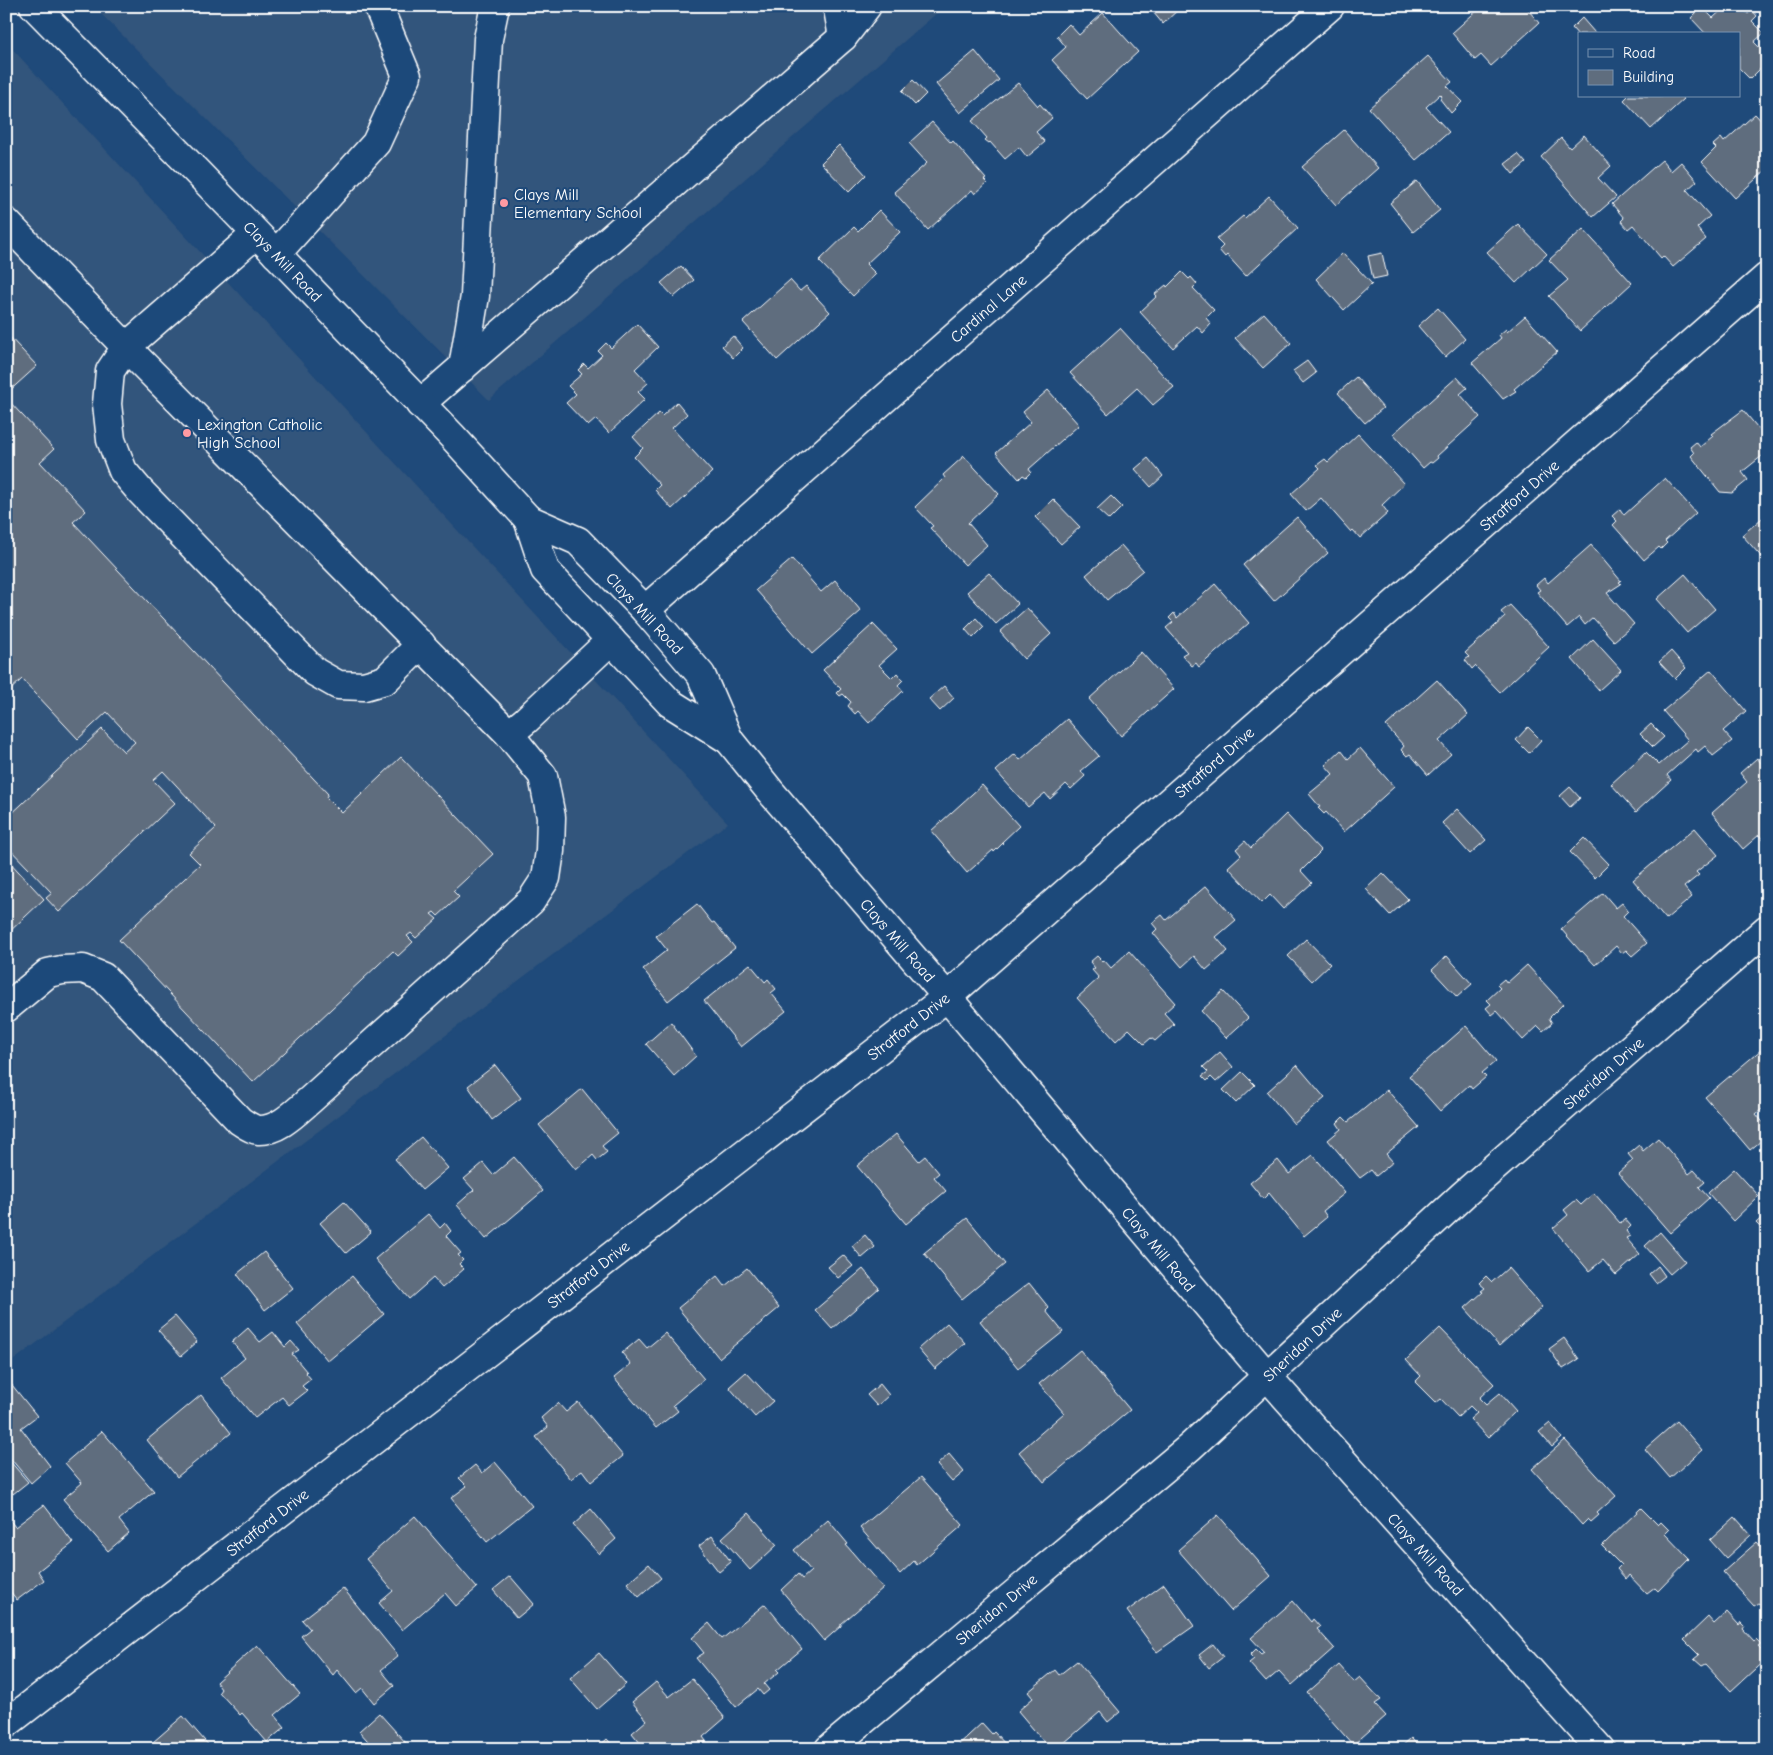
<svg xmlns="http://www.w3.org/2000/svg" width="1773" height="1755" viewBox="0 0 1773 1755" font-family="'Comic Neue',sans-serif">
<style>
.built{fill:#32547b}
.building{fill:#5f6d7e;stroke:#fff}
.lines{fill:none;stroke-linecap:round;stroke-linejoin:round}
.minor-casing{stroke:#fff;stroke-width:31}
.major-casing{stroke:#fff;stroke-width:31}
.minor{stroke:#1f4a7a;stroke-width:28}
.major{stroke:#1f4a7a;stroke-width:28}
.poi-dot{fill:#ff9aa2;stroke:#1f4a7a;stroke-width:2}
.labels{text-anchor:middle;stroke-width:4;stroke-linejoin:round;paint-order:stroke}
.poi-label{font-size:16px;fill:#fff;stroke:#1f4a7a;text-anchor:start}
.street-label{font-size:16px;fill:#fff;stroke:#1f4a7a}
</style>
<rect width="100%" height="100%" fill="#1f4a7a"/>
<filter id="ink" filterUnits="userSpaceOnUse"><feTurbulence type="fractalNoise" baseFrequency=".02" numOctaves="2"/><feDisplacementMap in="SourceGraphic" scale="10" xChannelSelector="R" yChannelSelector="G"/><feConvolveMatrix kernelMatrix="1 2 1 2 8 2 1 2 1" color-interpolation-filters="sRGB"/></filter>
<g filter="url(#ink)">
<g class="built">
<polygon points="93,6 945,6 489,400"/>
<polygon points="6,42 728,823 6,1366"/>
</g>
<g class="building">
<polygon points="1148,6 1182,6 1163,24"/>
<polygon points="1482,6 1525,6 1539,23 1491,66 1481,55 1475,60 1452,33"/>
<polygon points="1726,6 1741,6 1748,14 1752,10 1757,16 1752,21 1764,33 1754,42 1767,55 1767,62 1750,79 1739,68 1739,34 1706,34 1691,18 1702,7 1713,18"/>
<polygon points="1103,13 1138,52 1087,99 1052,60 1066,47 1057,36 1069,24 1079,35"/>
<polygon points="1582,18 1595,33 1594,34 1579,34 1579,36 1572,28"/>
<polygon points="975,51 999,80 960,113 936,84"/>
<polygon points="1428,56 1452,82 1447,86 1462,102 1451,113 1440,99 1442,96 1440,94 1426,107 1449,132 1416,160 1369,108"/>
<polygon points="913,80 926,94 915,105 902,91"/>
<polygon points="1018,83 1038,106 1040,104 1052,118 1036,132 1045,142 1027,157 1019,147 1005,159 990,142 989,143 985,140 987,138 972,121"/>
<polygon points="1628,96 1681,96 1684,99 1651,129 1624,100"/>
<polygon points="1755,114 1767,127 1767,169 1735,198 1702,162 1716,148 1713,145 1721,138 1724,142"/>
<polygon points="932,122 951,143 953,141 986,179 984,180 987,183 975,194 972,190 928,230 894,192 927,163 909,143"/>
<polygon points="1344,130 1378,168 1336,205 1302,167"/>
<polygon points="1584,135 1611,166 1598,178 1616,197 1593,217 1541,157 1561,138 1570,148"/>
<polygon points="839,145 866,175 849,192 821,163"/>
<polygon points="1518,154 1526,163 1513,174 1505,164"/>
<polygon points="1662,160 1671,171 1681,162 1697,181 1687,190 1710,216 1697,228 1706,239 1673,267 1663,256 1661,258 1633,225 1628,229 1621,221 1624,218 1612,204"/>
<polygon points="1417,181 1440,210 1413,232 1390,203"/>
<polygon points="1269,196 1298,228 1246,276 1227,255 1225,257 1219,250 1223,246 1216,239 1243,216 1245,218"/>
<polygon points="879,210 900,232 866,264 876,274 853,296 819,261 854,227 858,231"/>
<polygon points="1518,224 1547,254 1516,283 1487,252"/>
<polygon points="1583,229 1632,283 1580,331 1549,296 1568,280 1549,260"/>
<polygon points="1343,253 1372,284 1344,310 1316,279"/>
<polygon points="1382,253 1387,276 1373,279 1368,256"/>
<polygon points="681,266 694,280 674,297 661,283"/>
<polygon points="1182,272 1189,279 1191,277 1197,284 1193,288 1214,310 1206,318 1211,324 1203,333 1197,326 1173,348 1140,312 1157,296 1155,294 1166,285 1167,287"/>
<polygon points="790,280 800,291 806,286 830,312 777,360 743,322"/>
<polygon points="1438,308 1465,339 1445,357 1418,326"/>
<polygon points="1264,313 1291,343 1263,368 1235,338"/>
<polygon points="1525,316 1557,352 1514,389 1516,391 1503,399 1472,363 1501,338 1499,335 1506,329 1507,332"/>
<polygon points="637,324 658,347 635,369 648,383 638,392 645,399 609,433 596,419 588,426 566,403 576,394 568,386 582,374 578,370 584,364 588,368 602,355 598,351 606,343 611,348"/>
<polygon points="1120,328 1174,387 1153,405 1137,388 1108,414 1070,373"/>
<polygon points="6,333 37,366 6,394"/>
<polygon points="733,336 743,348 733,358 722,346"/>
<polygon points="1307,361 1316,373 1303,383 1293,371"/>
<polygon points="1767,371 1767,391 1757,379"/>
<polygon points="1356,377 1383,408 1365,423 1338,393"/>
<polygon points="1457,377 1467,388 1460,394 1480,417 1437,456 1438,458 1432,463 1430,462 1423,468 1393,434"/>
<polygon points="1048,390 1079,425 1029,469 1031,472 1026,477 1023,475 1019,479 996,453 1031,422 1023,412"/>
<polygon points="6,398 54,449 40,462 86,511 73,522 328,794 326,797 342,813 401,757 493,854 453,891 459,897 438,916 434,912 431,914 437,919 416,938 411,933 407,936 413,942 398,956 393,951 253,1082 119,940 200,864 189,853 216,828 163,771 153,780 175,803 59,912 46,898 52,893 6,845 6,819 102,729 124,752 135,742 107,712 78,739 22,679 6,694"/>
<polygon points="677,402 687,414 672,428 712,472 672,509 655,490 660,485 634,457 643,448 633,437 659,413 662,416"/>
<polygon points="1743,410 1767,439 1767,452 1742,472 1748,480 1732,493 1720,492 1691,456 1694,453 1690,447 1696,442 1700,447 1713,436 1711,434"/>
<polygon points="1358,434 1404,484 1382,505 1388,513 1360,538 1353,530 1351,532 1321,498 1306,511 1291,494 1320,468 1317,465 1325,459 1328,462"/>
<polygon points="964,456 999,494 968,523 987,545 965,565 930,528 933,526 915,507 945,478 943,475"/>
<polygon points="1148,458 1163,476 1151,487 1135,469"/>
<polygon points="1665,478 1696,513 1665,541 1667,543 1661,549 1659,547 1644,560 1613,525 1617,521 1612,516 1620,509 1624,515"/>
<polygon points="1111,496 1122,507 1109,520 1097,509"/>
<polygon points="1053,499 1080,527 1061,544 1035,517"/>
<polygon points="1767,514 1767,563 1742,535"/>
<polygon points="1297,517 1328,553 1274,601 1243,565"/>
<polygon points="1121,545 1143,570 1107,600 1086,575"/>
<polygon points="1591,545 1621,581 1619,582 1621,584 1607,593 1634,624 1614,641 1593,618 1585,625 1579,617 1567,627 1537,592 1540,590 1536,585 1544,578 1548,583"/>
<polygon points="792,559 821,592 835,580 861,611 812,654 756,590"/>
<polygon points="989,573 1018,604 996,624 967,592"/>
<polygon points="1685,574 1715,609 1687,633 1657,599"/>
<polygon points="1215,584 1249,623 1199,667 1196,663 1192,666 1182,655 1187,652 1166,628 1173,622 1169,618 1174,613 1177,618"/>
<polygon points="1510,605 1549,647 1500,692 1475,666 1472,669 1465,660 1469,657 1465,653 1505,617 1501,612"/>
<polygon points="1027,608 1051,634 1024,659 1000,632"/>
<polygon points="976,618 984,627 973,638 965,629"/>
<polygon points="873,624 897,649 879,665 892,678 897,673 903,680 898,685 903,691 869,723 858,711 855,714 848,706 851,702 843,694 840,696 837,693 841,689 823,670"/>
<polygon points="1593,639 1621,670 1599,690 1572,659"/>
<polygon points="1671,651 1686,668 1675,679 1659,662"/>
<polygon points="1141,652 1174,689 1121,736 1089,699"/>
<polygon points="1711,670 1746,711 1723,731 1732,741 1713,756 1705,746 1698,752 1696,749 1667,775 1671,780 1636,812 1611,784 1646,752 1659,765 1688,740 1663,711"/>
<polygon points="1437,680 1468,715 1439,741 1451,754 1428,775 1410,754 1407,756 1401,750 1404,746 1386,726"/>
<polygon points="944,686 954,698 940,711 929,699"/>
<polygon points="1067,719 1099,756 1081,771 1085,776 1071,789 1066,784 1050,799 1045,793 1028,807 996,771 1015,754 1020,760"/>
<polygon points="1651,724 1664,737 1653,747 1640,734"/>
<polygon points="1528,727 1541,740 1529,753 1516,740"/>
<polygon points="1360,748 1394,787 1344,832 1326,812 1324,814 1318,808 1320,807 1309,794 1333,774 1325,765 1341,750 1348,759"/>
<polygon points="1757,758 1767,770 1767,839 1764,841 1759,835 1743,849 1712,813 1747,782 1740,773"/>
<polygon points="982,785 1019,826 1002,842 1003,843 994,852 993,850 967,873 931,831"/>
<polygon points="1570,787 1580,798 1570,807 1560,796"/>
<polygon points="1457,809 1486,840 1470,854 1442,823"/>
<polygon points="1286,814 1321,851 1301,871 1312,883 1283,909 1270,895 1262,903 1228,867 1241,855 1236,849 1245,841 1251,848"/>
<polygon points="1695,828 1718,855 1696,872 1699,875 1684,887 1692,897 1666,919 1633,880"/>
<polygon points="1584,838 1609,864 1595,878 1570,852"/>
<polygon points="6,858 44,899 6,935"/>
<polygon points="1383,873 1408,899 1390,915 1366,889"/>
<polygon points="1206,886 1236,920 1216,937 1228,951 1206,970 1194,956 1182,967 1153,933 1157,929 1152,923 1162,915 1166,920"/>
<polygon points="1603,893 1616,908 1622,903 1628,911 1623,916 1647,943 1632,956 1626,950 1622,953 1616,946 1595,965 1582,951 1581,952 1561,929"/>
<polygon points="697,904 712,923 714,922 735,948 668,1001 643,969 667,950 656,936"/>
<polygon points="1306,939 1330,964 1312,981 1288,956"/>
<polygon points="1129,951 1175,1003 1164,1013 1174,1024 1155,1041 1151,1038 1144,1044 1129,1029 1116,1041 1077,998 1099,978 1092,970 1095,968 1090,962 1097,956 1103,962 1104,960 1111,968"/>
<polygon points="1447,956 1472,984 1457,997 1432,970"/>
<polygon points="750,964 765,982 768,979 776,989 771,993 786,1011 741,1047 704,1001"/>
<polygon points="1527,965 1563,1004 1549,1018 1552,1023 1543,1031 1538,1026 1523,1040 1497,1011 1492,1015 1486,1008 1491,1004 1487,1000 1500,988 1497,985 1504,979 1507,983"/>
<polygon points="1223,991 1248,1018 1226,1038 1201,1011"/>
<polygon points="671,1022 696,1056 674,1076 646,1044"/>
<polygon points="1466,1026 1496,1061 1482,1073 1486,1077 1472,1089 1469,1085 1440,1111 1409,1076"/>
<polygon points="1762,1049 1767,1055 1767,1105 1756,1114 1767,1127 1767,1136 1750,1150 1705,1097"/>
<polygon points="1220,1052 1233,1067 1216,1082 1211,1077 1207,1081 1202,1076 1208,1072 1203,1067"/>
<polygon points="495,1065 521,1098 492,1120 468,1086"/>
<polygon points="1297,1065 1325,1098 1294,1124 1267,1092"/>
<polygon points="1242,1072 1255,1085 1236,1103 1223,1090"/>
<polygon points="582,1089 618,1133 602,1146 607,1152 597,1160 593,1155 576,1170 539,1125"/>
<polygon points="1387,1090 1419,1127 1386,1154 1393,1162 1376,1176 1371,1170 1360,1178 1328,1140 1341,1129 1337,1123 1343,1117 1348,1122"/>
<polygon points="896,1134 919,1161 925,1156 939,1173 934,1177 946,1191 906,1224 857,1166"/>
<polygon points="421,1137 448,1168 422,1190 395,1159"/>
<polygon points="1658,1138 1689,1174 1694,1170 1705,1182 1699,1187 1709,1198 1670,1233 1618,1173 1633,1160 1628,1154 1639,1145 1643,1151"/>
<polygon points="1313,1155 1345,1193 1323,1211 1327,1217 1304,1236 1269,1193 1263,1199 1250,1183 1278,1160 1289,1174"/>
<polygon points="514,1157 543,1191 486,1239 457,1205 474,1190 464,1179 483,1163 493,1175"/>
<polygon points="1734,1169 1759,1196 1733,1221 1708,1193"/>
<polygon points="1594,1193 1620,1223 1625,1219 1631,1226 1626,1231 1630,1236 1626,1238 1640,1254 1616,1275 1603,1260 1589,1271 1553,1228 1568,1215 1564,1210 1576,1200 1581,1205"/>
<polygon points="344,1202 371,1232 346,1253 320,1223"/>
<polygon points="428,1214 440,1228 445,1223 451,1231 446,1236 461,1253 458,1255 463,1260 459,1264 464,1269 442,1288 433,1278 409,1299 375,1259"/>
<polygon points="1766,1214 1767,1216 1767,1234 1756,1223"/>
<polygon points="967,1218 1005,1264 962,1299 924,1253"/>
<polygon points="1660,1232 1685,1261 1670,1274 1645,1246"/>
<polygon points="865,1235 875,1247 862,1258 852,1246"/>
<polygon points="264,1252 293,1288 265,1310 237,1274"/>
<polygon points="843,1255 853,1266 838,1278 828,1267"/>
<polygon points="1658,1266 1665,1276 1656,1283 1649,1274"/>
<polygon points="747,1268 779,1308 719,1358 678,1308 717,1276 725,1286"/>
<polygon points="1508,1268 1542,1307 1499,1346 1465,1308 1483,1292 1481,1291 1485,1288 1479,1283 1486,1276 1492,1282"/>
<polygon points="863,1269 879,1288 832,1329 815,1310"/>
<polygon points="352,1276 384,1314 328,1361 297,1324"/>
<polygon points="1029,1283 1049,1308 1046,1311 1063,1332 1018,1368 980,1321"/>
<polygon points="175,1316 197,1342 181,1356 158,1330"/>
<polygon points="947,1323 965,1343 935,1369 918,1349"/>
<polygon points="248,1328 260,1342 273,1332 285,1347 291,1341 299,1350 292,1354 307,1372 306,1373 311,1379 302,1386 307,1391 289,1405 282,1397 255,1418 221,1378 245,1358 232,1342"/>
<polygon points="1440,1328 1494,1384 1479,1398 1486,1405 1500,1393 1516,1411 1488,1438 1470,1419 1477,1413 1470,1406 1458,1417 1441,1399 1436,1403 1415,1382 1421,1376 1406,1360"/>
<polygon points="665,1333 704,1379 673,1405 678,1411 656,1428 614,1378 631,1364 622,1353 639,1339 647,1348"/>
<polygon points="1564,1338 1579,1359 1563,1369 1549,1349"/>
<polygon points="1080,1350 1130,1410 1044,1482 1019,1452 1064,1413 1039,1384"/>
<polygon points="746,1372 773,1401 755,1417 729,1387"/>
<polygon points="880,1384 889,1395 877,1406 867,1395"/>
<polygon points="12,1385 37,1416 21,1428 50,1466 31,1483 6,1453 6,1390"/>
<polygon points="201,1395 231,1433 177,1477 147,1440"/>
<polygon points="578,1402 623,1456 591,1482 582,1470 571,1479 536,1437 548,1427 541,1418 558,1403 566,1412"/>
<polygon points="1677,1421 1702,1450 1670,1478 1645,1449"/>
<polygon points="1550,1423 1562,1438 1552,1447 1539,1432"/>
<polygon points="102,1431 154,1491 119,1520 129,1533 108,1551 63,1499 82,1483 65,1463"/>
<polygon points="1565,1440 1616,1496 1597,1513 1599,1515 1591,1522 1588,1519 1582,1525 1532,1469"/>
<polygon points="949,1454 964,1472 952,1482 937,1465"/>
<polygon points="9,1460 28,1482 13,1494 6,1486 6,1463"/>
<polygon points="495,1462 532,1506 487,1542 451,1498 467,1486 459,1478 475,1465 482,1473"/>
<polygon points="921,1477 963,1525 917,1565 914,1561 900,1574 860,1528"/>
<polygon points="44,1505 73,1543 38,1571 44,1580 17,1600 6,1586 6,1521 9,1519 15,1527"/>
<polygon points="1641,1508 1658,1525 1661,1522 1669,1530 1665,1534 1689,1559 1658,1591 1655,1588 1647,1594 1629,1575 1626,1579 1617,1569 1621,1565 1602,1546"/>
<polygon points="591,1509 616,1539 599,1554 573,1525"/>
<polygon points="749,1513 777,1545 750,1570 722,1538"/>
<polygon points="1218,1515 1271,1576 1231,1611 1178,1550"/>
<polygon points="415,1516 477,1588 456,1606 445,1593 402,1630 379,1603 393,1591 366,1559"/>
<polygon points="1735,1517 1751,1535 1726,1558 1710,1540"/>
<polygon points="828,1520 848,1544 846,1545 883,1588 841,1624 841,1626 824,1641 781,1590 798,1574 802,1579 811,1571 794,1550"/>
<polygon points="712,1536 731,1562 719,1572 699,1546"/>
<polygon points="1757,1542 1767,1553 1767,1612 1759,1603 1754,1606 1723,1572"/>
<polygon points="649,1564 661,1578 639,1597 627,1583"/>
<polygon points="510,1576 534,1604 517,1618 493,1590"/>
<polygon points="1164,1584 1194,1626 1157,1652 1127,1611"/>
<polygon points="343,1588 398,1656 381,1670 394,1686 374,1703 362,1688 356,1693 337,1670 333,1675 301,1636 310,1629 302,1620"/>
<polygon points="1293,1601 1311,1622 1313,1619 1320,1627 1317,1629 1334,1648 1292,1685 1279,1671 1266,1682 1249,1663 1254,1659 1250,1655 1256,1649 1261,1654 1264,1652 1251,1638"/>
<polygon points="765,1604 802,1649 777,1670 779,1672 764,1684 769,1690 763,1695 758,1689 736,1707 696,1658 704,1653 692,1638 709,1623 722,1639"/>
<polygon points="1727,1612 1739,1625 1741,1622 1745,1626 1743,1629 1754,1641 1756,1639 1761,1644 1758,1646 1767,1655 1767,1658 1731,1691 1706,1664 1702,1666 1694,1659 1699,1655 1684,1640 1708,1617 1714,1624"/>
<polygon points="1213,1644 1223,1657 1209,1668 1199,1655"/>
<polygon points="257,1645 300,1694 275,1715 285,1727 267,1742 242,1713 240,1715 219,1692 221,1689 216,1682"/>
<polygon points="599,1653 626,1684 597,1709 570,1678"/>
<polygon points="1077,1661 1120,1712 1108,1722 1100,1712 1057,1749 1050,1749 1018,1711 1033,1698 1028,1692 1055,1670 1059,1675"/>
<polygon points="1339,1665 1354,1682 1360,1677 1381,1700 1375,1704 1386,1716 1353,1745 1307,1693"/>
<polygon points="692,1679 725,1718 703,1737 706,1741 696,1749 645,1749 632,1733 647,1720 632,1702 656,1682 669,1697"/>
<polygon points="379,1713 406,1743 399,1749 375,1749 359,1731"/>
<polygon points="183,1716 212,1749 145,1749"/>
<polygon points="982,1723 992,1734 994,1732 1010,1749 954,1749"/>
<polygon points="1411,1738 1421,1749 1399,1749"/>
<polygon points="607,1739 616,1749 596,1749"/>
</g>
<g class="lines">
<defs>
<g id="minor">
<polyline points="836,6 838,9 843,37"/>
<path d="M6,222L126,347L509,734L543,776L551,817L550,851L546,878L531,901L310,1100C296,1112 278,1131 258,1130C251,1129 245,1124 240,1121L103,977L83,969L62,970L48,973L6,1008"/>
<polyline points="256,234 126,347 110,371 107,404 111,440 123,471 140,491 315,672 338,685 364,686 385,680 421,644"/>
<polyline points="276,254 376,143 407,76 378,6"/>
<polyline points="463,367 475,296 488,39 495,6"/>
<polyline points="420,404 843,37 867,6"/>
<polyline points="645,610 1330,6"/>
<polyline points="509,734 525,721 611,640"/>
<polyline points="6,1724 947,997 1767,277"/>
<polyline points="829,1749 1190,1447 1463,1195 1767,929"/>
</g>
<g id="major">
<polyline points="34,6 198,173 452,436 528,519 578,541 645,610 701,675 729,740 770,791 947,997 1267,1376 1600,1749"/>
<polyline points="528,519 545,570 670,703 729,740"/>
</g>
</defs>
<use href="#minor" class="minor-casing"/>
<use href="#major" class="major-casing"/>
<use href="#minor" class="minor"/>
<use href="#major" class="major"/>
</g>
</g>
<g class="poi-dot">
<circle cx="504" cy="203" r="5"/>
<circle cx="187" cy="433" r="5"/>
</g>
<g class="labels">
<g class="poi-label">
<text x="514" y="200">Clays Mill<tspan x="514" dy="18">Elementary School</tspan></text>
<text x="197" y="430">Lexington Catholic<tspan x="197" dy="18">High School</tspan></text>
</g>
<g class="street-label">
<text transform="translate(283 261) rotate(46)" y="6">Clays Mill Road</text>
<text transform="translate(988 308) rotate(-41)" y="6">Cardinal Lane</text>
<text transform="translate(1519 495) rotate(-41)" y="6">Stratford Drive</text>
<text transform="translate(645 613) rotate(47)" y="6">Clays Mill Road</text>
<text transform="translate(1214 762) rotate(-41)" y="6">Stratford Drive</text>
<text transform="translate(898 940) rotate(49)" y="6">Clays Mill Road</text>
<text transform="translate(908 1026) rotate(-38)" y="6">Stratford Drive</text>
<text transform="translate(1603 1073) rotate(-41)" y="6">Sheridan Drive</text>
<text transform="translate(1159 1249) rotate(50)" y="6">Clays Mill Road</text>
<text transform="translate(588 1274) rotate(-38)" y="6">Stratford Drive</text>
<text transform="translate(1302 1344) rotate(-43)" y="6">Sheridan Drive</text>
<text transform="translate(267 1522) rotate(-38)" y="6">Stratford Drive</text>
<text transform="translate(1426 1554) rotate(48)" y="6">Clays Mill Road</text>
<text transform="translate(996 1609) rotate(-40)" y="6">Sheridan Drive</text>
</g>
</g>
<rect width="1773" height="1755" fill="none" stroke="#1f4a7a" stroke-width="25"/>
<rect x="12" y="12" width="1748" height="1730" fill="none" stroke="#fff" stroke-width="2" filter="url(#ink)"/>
<rect x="1578" y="32" width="162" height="65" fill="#1f4a7a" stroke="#7992af"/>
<rect x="1588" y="49" width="25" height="8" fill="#1f4a7a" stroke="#7992af"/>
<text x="1623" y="58" font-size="15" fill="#ffffff">Road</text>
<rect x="1588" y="70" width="25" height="15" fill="#5f6d7e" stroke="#7992af"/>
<text x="1623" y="82" font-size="15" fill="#ffffff">Building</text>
</svg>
